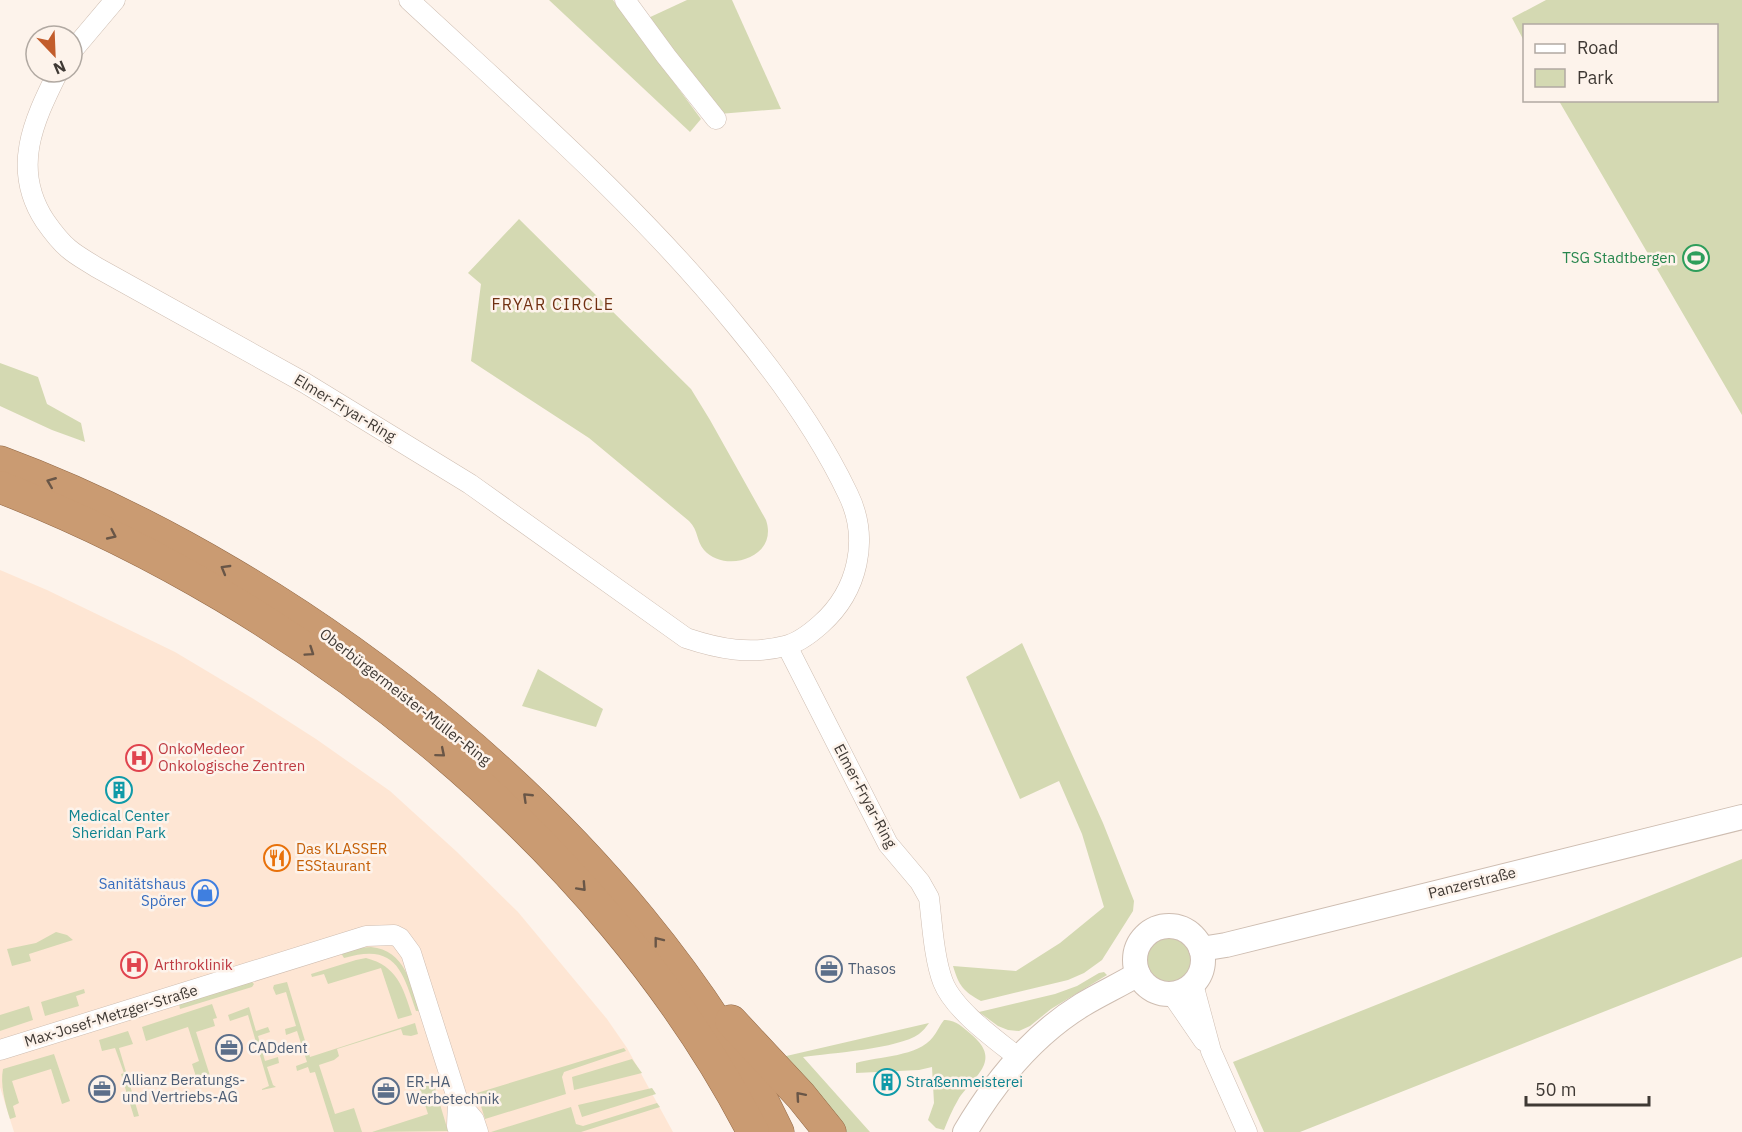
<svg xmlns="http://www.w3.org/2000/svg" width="1742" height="1132" viewBox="0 0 1742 1132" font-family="'IBM Plex Sans',sans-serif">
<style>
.built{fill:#fee6d4}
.green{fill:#d4d9b2}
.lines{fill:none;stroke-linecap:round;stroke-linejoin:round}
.minor-casing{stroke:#cebdb1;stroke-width:21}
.tertiary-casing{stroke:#cebdb1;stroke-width:26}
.trunk-casing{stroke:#916846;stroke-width:33}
.minor{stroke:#fff;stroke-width:20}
.tertiary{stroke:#fff;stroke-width:24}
.trunk{stroke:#ca9b72;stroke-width:32}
.oneway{stroke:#695647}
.labels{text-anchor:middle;stroke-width:5;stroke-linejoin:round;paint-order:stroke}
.leisure-label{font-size:15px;fill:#27864d;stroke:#fdf3eb;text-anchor:end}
.street-label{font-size:15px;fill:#3f3934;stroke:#fdf3eb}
.health-label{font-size:15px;fill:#be3a42;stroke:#fdf3eb;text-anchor:start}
.culture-label{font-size:15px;fill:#0d838f;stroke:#fdf3eb}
.food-label{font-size:15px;fill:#c56008;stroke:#fdf3eb;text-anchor:start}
.shop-label{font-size:15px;fill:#366cbe;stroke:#fdf3eb;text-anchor:end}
.service-label{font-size:15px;fill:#4e5e75;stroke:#fdf3eb;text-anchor:start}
.neighbourhood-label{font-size:16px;letter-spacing:1.5px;fill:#703011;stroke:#fdf3eb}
</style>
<rect width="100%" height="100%" fill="#fdf3eb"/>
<polygon class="built" points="0,570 47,590 175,652 252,698 316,739 390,791 457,852 518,912 607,1019 627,1048 673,1132 14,1132 0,1087"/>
<g class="green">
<polygon points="549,0 613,0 701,119 690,132"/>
<polygon points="687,0 732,0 781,109 719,114 646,19"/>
<polygon points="1546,0 1742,0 1742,415 1559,101 1716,100 1716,26 1524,26 1524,41 1512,18"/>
<path d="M519,219L691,389L710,420L766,520C779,558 725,574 704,550C696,541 699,531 689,521L589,438L471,361L481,284L468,273Z"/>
<polygon points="0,363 38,377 47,404 81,423 85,442 52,430 0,406"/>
<path d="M1022,643L1103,823L1134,901L1133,911L1102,960L1084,973L1068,980L981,1001C963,991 959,986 953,966L1016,971L1060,943L1104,907L1082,834L1059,781L1020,799L966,677Z"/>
<polygon points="538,669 603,709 596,727 522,706"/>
<polygon points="1742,859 1742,957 1300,1132 1264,1132 1233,1062"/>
<polygon points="56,932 67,935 73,940 29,954 31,961 12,966 7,949 36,943"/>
<circle cx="1169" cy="961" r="24"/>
<path d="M371,947C405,950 411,984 420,1011H416C402,969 395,943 344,958L341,953L357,948Z"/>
<path d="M366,958C397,966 403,987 412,1015L398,1019L381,968L328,984L324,974L312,977L311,974L356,960Z"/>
<polygon points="1104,972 1107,975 1051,1009 1030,1026 1019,1031 1008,1030 998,1026 979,1012 1055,994 1077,986 1099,973"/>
<polygon points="251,981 254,984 252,987 180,1009 179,1004"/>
<polygon points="287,982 310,1057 415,1023 418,1034 411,1036 403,1035 401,1029 337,1049 339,1056 334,1060 319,1065 335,1114 354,1108 362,1132 334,1132 315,1072 310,1073 308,1067 297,1071 296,1066 307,1062 297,1031 286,1035 285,1029 296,1026 286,992 276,995 273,988 274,985"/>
<polygon points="84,989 85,993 76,996 79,1006 45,1016 41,1002"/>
<polygon points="212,1004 217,1018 213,1019 215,1026 196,1032 212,1082 199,1086 192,1064 199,1061 188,1027 146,1041 142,1027"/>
<polygon points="29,1006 33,1020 0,1031 0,1015"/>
<polygon points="249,1007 256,1031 268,1027 270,1032 258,1036 265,1061 278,1057 279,1063 267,1067 273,1085 276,1087 262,1090 262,1089 269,1086 248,1015 230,1021 228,1015"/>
<path d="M944,1020C955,1019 964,1028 972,1035C1003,1062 973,1076 958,1100C952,1110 948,1120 944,1130L936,1128L928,1120L934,1103L932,1067L919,1070L856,1073V1063C879,1056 918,1057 933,1037C937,1032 940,1025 944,1020Z"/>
<path d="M929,1023C926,1027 923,1031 919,1034C898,1049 831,1053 803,1057L870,1132H843L782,1057Z"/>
<polygon points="128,1031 133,1044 119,1048 139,1116 134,1117 121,1074 124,1073 115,1048 102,1051 99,1040"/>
<polygon points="624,1048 626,1051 564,1072 562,1077 566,1094 485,1119 477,1093"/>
<path d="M54,1054L70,1101L62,1104L51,1069L12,1081L19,1103L13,1106L16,1117L10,1119C5,1104 0,1084 3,1069Z"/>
<polygon points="632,1059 642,1073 574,1090 572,1077"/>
<polygon points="433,1081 448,1131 372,1132 428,1114 419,1086"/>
<polygon points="652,1088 656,1094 582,1117 578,1105"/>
<polygon points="657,1103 660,1107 581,1132 491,1132 571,1107 576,1124 583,1126"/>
</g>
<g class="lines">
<defs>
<g id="minor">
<polyline points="625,0 666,56 716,119"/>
<polyline points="72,51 115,0"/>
<path d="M58,72C33,122 11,169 45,221C52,231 59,241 69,249C77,256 87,261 96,267L305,383L470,484L686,638C719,649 750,655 785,646C798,643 811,633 821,624C858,591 870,539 848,494C819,433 780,379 737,327C640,207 522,105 409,0"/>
<path d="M787,646L888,844L920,882L929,898C932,922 934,959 943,982C954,1010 995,1039 1019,1058"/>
<polyline points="1193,984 1211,1051 1247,1132"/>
<polyline points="1171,993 1204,1041"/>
<polyline points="0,1050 366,936 394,935 400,938 411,953 458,1101 457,1126 459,1132"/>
<polyline points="458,1101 474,1120 478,1132"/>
</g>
<g id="tertiary">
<circle cx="1169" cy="960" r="34"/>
<polyline points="1201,949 1226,945 1742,817"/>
<path d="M965,1132C994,1083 1033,1035 1082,1005C1100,994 1120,985 1138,974"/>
</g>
<g id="trunk">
<path d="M0,462C303,574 638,837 778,1132"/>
<path d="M0,487C300,603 604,843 753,1132"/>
<polyline points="731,1021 801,1096 830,1132"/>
</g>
</defs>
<use href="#minor" class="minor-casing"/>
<use href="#tertiary" class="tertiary-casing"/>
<use href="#trunk" class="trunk-casing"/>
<use href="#minor" class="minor"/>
<use href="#tertiary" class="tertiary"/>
<use href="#trunk" class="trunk"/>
</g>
<defs><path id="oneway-chevron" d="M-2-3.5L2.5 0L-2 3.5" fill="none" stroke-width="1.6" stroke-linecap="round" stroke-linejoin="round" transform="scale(1.5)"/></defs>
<g class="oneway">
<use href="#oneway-chevron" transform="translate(51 482) rotate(-158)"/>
<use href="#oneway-chevron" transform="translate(112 535) rotate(25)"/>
<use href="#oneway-chevron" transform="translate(225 569) rotate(-150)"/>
<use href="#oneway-chevron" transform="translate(310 652) rotate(34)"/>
<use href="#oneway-chevron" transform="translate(441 753) rotate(40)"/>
<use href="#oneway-chevron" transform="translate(527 797) rotate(-136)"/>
<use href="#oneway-chevron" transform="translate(582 887) rotate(47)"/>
<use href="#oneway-chevron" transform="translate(658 941) rotate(-128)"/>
<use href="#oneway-chevron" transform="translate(800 1096) rotate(-131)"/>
</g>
<defs>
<symbol id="stadium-ring" viewBox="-11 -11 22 22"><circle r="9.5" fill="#fdf3eb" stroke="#2e9e5b" stroke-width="1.5"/><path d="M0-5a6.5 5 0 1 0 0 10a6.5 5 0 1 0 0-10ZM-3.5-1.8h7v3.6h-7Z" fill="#2e9e5b"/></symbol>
<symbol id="hospital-ring" viewBox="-11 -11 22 22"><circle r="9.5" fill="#fdf3eb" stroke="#e0444e" stroke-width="1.5"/><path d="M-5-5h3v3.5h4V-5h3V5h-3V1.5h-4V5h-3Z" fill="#e0444e"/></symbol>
<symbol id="building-ring" viewBox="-11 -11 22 22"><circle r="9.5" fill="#fdf3eb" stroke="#0f9aa8" stroke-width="1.5"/><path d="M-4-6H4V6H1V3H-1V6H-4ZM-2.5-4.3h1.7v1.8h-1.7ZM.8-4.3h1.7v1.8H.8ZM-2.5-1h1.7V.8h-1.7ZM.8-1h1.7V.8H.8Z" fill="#0f9aa8"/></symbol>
<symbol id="restaurant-ring" viewBox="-11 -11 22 22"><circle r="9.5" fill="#fdf3eb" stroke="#e8710a" stroke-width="1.5"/><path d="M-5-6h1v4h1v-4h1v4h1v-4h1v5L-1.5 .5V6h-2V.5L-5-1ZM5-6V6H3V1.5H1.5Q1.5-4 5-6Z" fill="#e8710a"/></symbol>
<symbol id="shop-ring" viewBox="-11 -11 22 22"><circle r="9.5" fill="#fdf3eb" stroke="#3f7fe0" stroke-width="1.5"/><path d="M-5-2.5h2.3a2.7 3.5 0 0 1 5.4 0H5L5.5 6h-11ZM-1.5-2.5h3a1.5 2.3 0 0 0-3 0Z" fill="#3f7fe0"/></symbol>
<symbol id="office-ring" viewBox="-11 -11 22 22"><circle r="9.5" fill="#fdf3eb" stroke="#5c6f8a" stroke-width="1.5"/><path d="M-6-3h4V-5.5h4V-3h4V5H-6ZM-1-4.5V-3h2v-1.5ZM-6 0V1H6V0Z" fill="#5c6f8a"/></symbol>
</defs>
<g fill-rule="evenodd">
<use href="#stadium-ring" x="1681" y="243" width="30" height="30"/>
<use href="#hospital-ring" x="124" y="743" width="30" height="30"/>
<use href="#building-ring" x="104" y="775" width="30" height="30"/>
<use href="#restaurant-ring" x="262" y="843" width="30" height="30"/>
<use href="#shop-ring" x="190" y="878" width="30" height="30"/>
<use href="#hospital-ring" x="119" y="950" width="30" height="30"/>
<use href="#office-ring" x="814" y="954" width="30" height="30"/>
<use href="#office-ring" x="214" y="1033" width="30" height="30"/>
<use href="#building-ring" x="872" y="1067" width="30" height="30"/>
<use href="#office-ring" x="87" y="1074" width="30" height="30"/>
<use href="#office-ring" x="371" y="1076" width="30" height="30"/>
</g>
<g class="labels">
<g class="leisure-label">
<text x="1676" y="263">TSG Stadtbergen</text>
</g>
<g class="street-label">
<text transform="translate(345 408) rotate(31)" y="5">Elmer-Fryar-Ring</text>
<text transform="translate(405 697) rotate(38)" y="5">Oberbürgermeister-Müller-Ring</text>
<text transform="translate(865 796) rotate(62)" y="5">Elmer-Fryar-Ring</text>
<text transform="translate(1472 883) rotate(-14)" y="5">Panzerstraße</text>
<text transform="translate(111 1016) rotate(-17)" y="5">Max-Josef-Metzger-Straße</text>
</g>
<g class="health-label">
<text x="158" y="754">OnkoMedeor<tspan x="158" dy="17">Onkologische Zentren</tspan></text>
<text x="154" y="970">Arthroklinik</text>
</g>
<g class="culture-label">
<text x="119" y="821">Medical Center<tspan x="119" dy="17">Sheridan Park</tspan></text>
<text x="906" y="1087" text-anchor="start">Straßenmeisterei</text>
</g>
<g class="food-label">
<text x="296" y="854">Das KLASSER<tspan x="296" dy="17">ESStaurant</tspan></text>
</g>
<g class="shop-label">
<text x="186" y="889">Sanitätshaus<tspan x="186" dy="17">Spörer</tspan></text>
</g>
<g class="service-label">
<text x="848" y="974">Thasos</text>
<text x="248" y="1053">CADdent</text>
<text x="122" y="1085">Allianz Beratungs-<tspan x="122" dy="17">und Vertriebs-AG</tspan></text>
<text x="406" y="1087">ER-HA<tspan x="406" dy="17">Werbetechnik</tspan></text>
</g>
<g class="neighbourhood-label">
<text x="553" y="310">FRYAR CIRCLE</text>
</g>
</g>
<rect x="1523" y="24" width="195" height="78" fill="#fdf3eb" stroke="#b1a9a2" stroke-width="1.5"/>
<rect x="1535" y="44" width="30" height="9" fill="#ffffff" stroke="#b1a9a2" stroke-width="1.5"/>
<text x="1577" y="54" font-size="18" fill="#3f3934">Road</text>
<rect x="1535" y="69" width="30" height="18" fill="#d4d9b2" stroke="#b1a9a2" stroke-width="1.5"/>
<text x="1577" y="84" font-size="18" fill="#3f3934">Park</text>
<g transform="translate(54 54) rotate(157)"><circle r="28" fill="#fdf3eb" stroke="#b1a9a2" stroke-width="1.5"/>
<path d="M0-4.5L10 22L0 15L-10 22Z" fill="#c25d2c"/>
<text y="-9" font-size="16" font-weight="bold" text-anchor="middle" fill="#3f3934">N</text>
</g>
<path d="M1526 1096v9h123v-9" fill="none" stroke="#3f3934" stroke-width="3"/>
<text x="1535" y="1096" font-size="18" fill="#3f3934" stroke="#fdf3eb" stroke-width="4.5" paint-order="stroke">50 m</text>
</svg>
